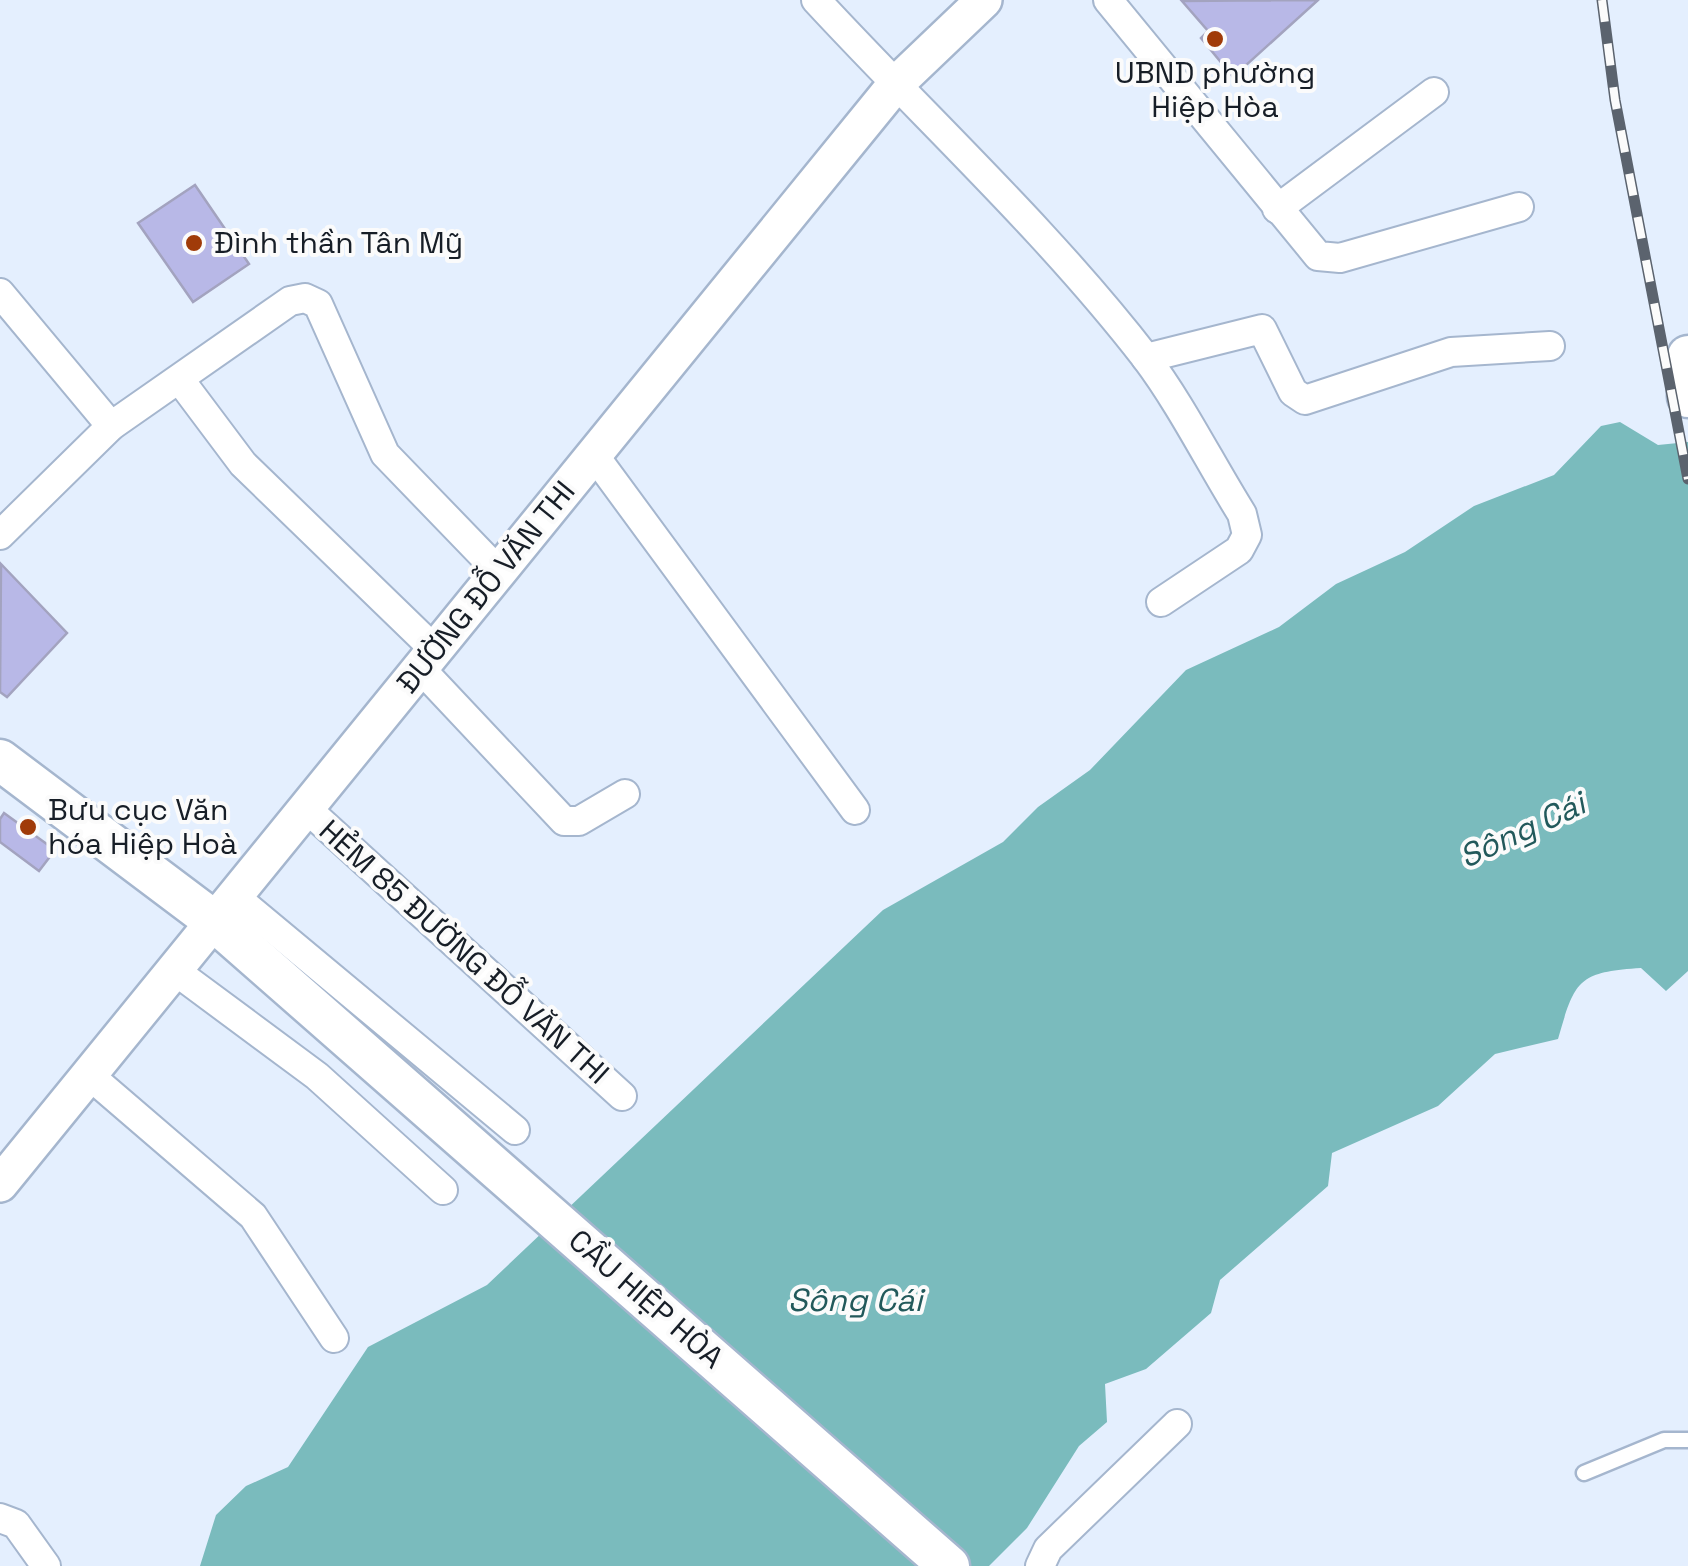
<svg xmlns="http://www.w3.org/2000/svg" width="1688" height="1566" viewBox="0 0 1688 1566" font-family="'Space Grotesk',sans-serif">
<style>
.water{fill:#7abbbd}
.building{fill:#b8b8e7;stroke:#a3a3bf;stroke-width:2.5}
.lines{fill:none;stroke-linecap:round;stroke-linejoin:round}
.service-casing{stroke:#a5b6ce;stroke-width:19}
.minor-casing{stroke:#a5b6ce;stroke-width:32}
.tertiary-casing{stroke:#a5b6ce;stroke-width:40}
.secondary-casing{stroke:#a5b6ce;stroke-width:45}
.service{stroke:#fff;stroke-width:14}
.minor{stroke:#fff;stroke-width:28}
.tertiary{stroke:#fff;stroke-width:35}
.secondary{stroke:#fff;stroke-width:40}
.rail-casing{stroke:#5b636e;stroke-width:11}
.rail{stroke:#fbfbfb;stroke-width:8;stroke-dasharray:22;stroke-linecap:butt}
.poi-dot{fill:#a03b09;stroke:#fbfbfb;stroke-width:4}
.labels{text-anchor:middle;stroke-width:8;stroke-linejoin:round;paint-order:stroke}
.poi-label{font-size:30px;fill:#171e27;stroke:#fbfbfb;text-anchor:start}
.street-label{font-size:30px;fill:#171e27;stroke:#fbfbfb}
.water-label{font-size:32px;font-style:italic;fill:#22595b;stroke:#fbfbfb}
</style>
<rect width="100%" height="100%" fill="#e4effe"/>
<path class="water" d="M1620,422L1658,445L1688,442V971L1666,991L1641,968C1578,972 1575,980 1558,1039L1495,1054L1438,1106L1332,1153L1328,1186L1220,1280L1211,1313L1146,1369L1105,1384L1107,1422L1079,1446L1027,1528L989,1566H200L216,1515L246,1486L288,1467L368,1347L487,1285L883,910L1003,842L1038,807L1090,770L1186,670L1279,627L1336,584L1405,552L1474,506L1554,475L1601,426Z"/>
<g class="building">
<polygon points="1318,0 1233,77 1201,38 1208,31 1182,1"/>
<polygon points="195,185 249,264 193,302 138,223"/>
<polygon points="1,564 67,633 7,697 0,692"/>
<polygon points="4,813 55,850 39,871 0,842 0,819"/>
</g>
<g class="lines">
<defs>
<polyline id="service" points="1584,1473 1664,1440 1688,1440"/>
<g id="minor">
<path d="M816,0C926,119 1047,230 1146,358C1182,406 1210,463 1242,514L1247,535L1239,550L1161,602"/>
<polyline points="1108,0 1318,256 1340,258 1519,207"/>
<polyline points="1277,209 1434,92"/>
<polyline points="0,293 111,426"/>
<polyline points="1146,358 1262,329 1293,392 1305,400 1451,352 1550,346"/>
<polyline points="180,380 243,464 435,650"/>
<polyline points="594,455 855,810"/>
<polyline points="0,535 111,426 290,301 305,298 318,304 385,454 499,572"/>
<polyline points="420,668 564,821 579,821 625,794"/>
<polyline points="306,808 622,1096"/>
<polyline points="234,896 515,1130"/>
<polyline points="174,970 317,1076 443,1190"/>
<polyline points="89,1075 253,1216 334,1338"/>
<polyline points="0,1518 16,1524 46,1566"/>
<polyline points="1040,1566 1048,1549 1177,1424"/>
</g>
<polyline id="tertiary" points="0,1184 895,85 984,0"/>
<g id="secondary">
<polyline points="1688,356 1688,397"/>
<polyline points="0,760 214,921 949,1566"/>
</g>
</defs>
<use href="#service" class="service-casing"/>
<use href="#minor" class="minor-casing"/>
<use href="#tertiary" class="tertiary-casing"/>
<use href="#secondary" class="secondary-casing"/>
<use href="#service" class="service"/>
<use href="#minor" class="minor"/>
<use href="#tertiary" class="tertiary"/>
<use href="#secondary" class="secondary"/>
<defs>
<polyline id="rail" points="1602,0 1615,100 1688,479"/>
</defs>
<use href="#rail" class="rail-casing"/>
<use href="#rail" class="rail"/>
</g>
<g class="poi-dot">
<circle cx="1215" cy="39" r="10"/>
<circle cx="194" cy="243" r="10"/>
<circle cx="28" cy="827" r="10"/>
</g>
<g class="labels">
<g class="poi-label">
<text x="1215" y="83" text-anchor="middle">UBND phường<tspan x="1215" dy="34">Hiệp Hòa</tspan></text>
<text x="214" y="253">Đình thần Tân Mỹ</text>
<text x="48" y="820">Bưu cục Văn<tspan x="48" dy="34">hóa Hiệp Hoà</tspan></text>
</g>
<g class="street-label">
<text transform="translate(486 587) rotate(-51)" y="10">ĐƯỜNG ĐỖ VĂN THI</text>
<text transform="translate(464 952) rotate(42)" y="10">HẺM 85 ĐƯỜNG ĐỖ VĂN THI</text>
<text transform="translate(646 1299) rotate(41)" y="10">CẦU HIỆP HÒA</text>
</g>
<g class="water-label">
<text transform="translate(1522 830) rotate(-25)" y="11">Sông Cái</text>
<text x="855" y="1311">Sông Cái</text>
</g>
</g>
</svg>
